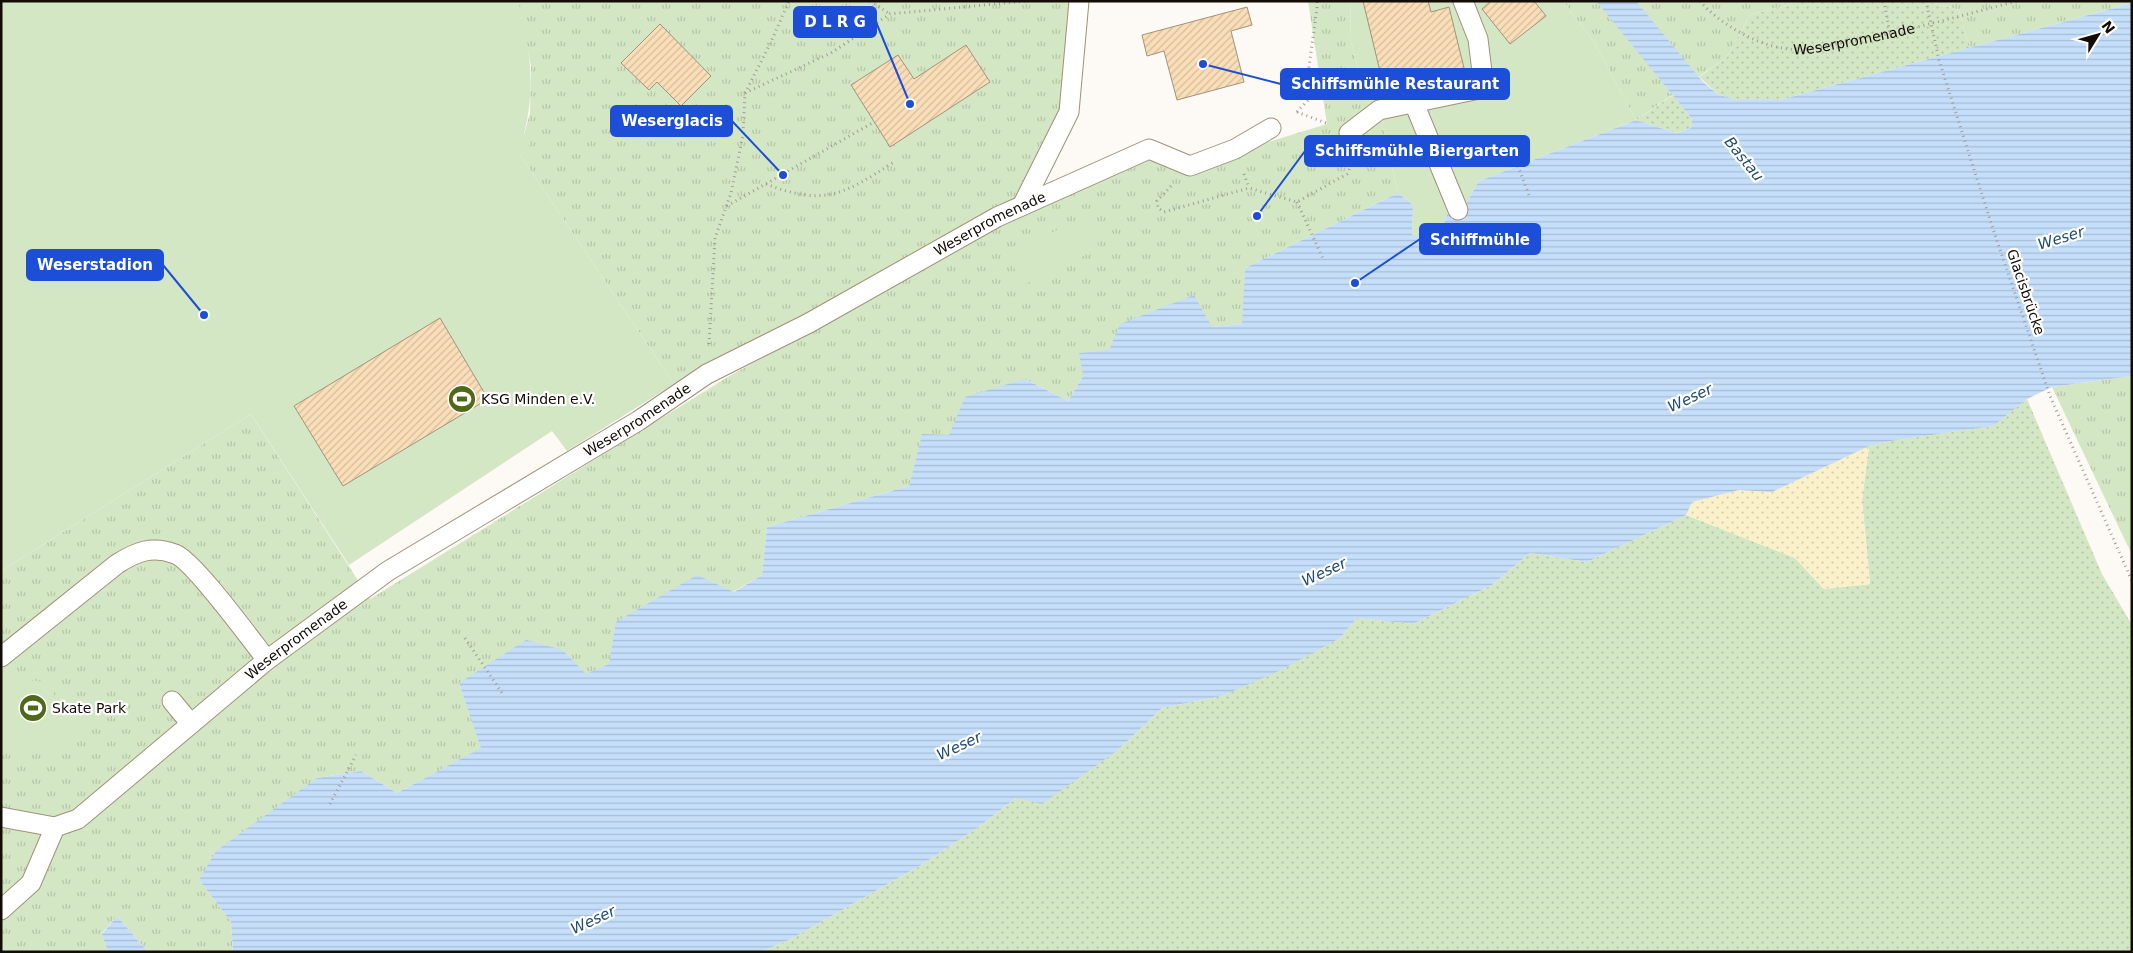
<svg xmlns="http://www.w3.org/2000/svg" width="2133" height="953" viewBox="0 0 2133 953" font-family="'DejaVu Sans',sans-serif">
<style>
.grass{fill:url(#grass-dots)}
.sand{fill:url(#sand-dots)}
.park{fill:url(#park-tufts)}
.pitch{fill:#d4e7c4}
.water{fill:url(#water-rules)}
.building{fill:url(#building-hatch);stroke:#a3927a}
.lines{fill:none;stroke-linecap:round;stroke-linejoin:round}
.lane-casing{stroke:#a19179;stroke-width:21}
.path{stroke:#a09c96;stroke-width:3;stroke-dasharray:1 4;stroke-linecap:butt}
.lane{stroke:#fff;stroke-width:19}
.path-bridge{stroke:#a09c96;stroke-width:3;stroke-dasharray:1 4;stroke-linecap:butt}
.labels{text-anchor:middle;stroke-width:4.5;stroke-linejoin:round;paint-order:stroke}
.street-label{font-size:14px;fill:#120c05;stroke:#fff}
.poi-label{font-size:14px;fill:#120c05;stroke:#fff;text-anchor:start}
.water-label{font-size:15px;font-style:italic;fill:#204c78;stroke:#fff}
.leader{fill:none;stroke:#1d4ed8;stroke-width:2}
.callout-dot{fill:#1d4ed8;stroke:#fff;stroke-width:2}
.callout{fill:#1d4ed8;stroke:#1d4ed8;stroke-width:2}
.callout-label{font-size:15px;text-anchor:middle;font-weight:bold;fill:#fff}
</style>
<defs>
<pattern id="grass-dots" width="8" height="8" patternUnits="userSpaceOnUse" patternTransform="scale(1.25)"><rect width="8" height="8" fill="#d4e7c4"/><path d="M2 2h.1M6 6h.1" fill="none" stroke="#b5c5a7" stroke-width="1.8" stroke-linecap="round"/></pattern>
<pattern id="sand-dots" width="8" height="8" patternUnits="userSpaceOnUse" patternTransform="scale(1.25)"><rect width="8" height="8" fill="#faf0ca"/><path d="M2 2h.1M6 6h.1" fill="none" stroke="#d5cdac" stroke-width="1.8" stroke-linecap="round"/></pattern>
<pattern id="park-tufts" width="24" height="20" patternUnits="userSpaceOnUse" patternTransform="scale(1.25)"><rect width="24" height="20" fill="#d4e7c4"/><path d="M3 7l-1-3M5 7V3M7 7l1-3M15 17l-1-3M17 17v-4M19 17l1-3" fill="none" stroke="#b5c5a7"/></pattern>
<pattern id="water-rules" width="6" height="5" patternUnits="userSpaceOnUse" patternTransform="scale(1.25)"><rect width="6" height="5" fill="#c5defa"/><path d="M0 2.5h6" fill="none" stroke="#a8bdd5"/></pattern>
<pattern id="building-hatch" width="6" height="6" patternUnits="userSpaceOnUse" patternTransform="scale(1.25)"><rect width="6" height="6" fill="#f9deb8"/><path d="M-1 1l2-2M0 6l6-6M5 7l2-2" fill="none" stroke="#d4bd9d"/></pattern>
</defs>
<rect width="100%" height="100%" fill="#fdf9f4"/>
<g class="grass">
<polygon points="1801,1 1927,1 1959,10 1969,48 1780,100 1739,100 1719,95 1699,77 1727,57 1750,15"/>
<polygon points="1673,95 1692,119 1691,128 1676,133 1636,120"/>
<polygon points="2027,399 2102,574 2132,625 2132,952 761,952 791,939 921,865 977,828 1016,798 1118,750 1162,708 1222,696 1340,638 1357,618 1413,624 1492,585 1530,553 1587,562 1686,515 1795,558 1824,589 1870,584 1862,500 1869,446 1891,441 1992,426"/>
</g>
<polygon class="sand" points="1869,446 1862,500 1870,584 1824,589 1795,558 1686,515 1692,502 1739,490 1772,492"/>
<g class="park">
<polygon points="518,1 1085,1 1063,110 1021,198 930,249 674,384 519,153 530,113 531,66"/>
<polygon points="1308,1 1351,1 1350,38 1367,102 1379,110 1398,193 1245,268 1243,324 1212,327 1110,350 1083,376 1068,401 1025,379 949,435 922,435 909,486 767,527 762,575 609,664 586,675 563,650 459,683 482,748 397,793 361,771 317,778 199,880 231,922 233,952 148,952 117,916 102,933 108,952 1,952 1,571 251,414 370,599 731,375 818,328 997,217 1149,149 1190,166 1327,124"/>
<polygon points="1563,1 1801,1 1750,15 1727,57 1636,120 1594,42"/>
<polygon points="1927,1 2132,1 2132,3 1969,48 1959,10"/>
<polygon points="2132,376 2132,555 2052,387"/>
</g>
<g class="pitch">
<path d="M1,1H518C530,45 536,89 524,134L531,144L519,153L674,384L567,451L552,431L349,565L251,414L1,571Z"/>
<polygon points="1351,1 1563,1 1594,42 1636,120 1479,181 1464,207 1447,214 1437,245 1412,236 1413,205 1398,193 1379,110 1367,102 1350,38"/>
<polygon points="1084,217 1100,248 1023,285 1007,254"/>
<polygon points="1,676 44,682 72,717 96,700 109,716 77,741 22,754 8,748 1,753"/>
</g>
<g class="water">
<polygon points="1596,1 1636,1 1703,82 1719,95 1739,100 1780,100 2132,3 2132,376 2052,387 2027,399 1993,426 1891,441 1869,446 1772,492 1739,490 1692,502 1686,515 1587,562 1530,553 1492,585 1413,624 1357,618 1340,638 1281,670 1222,696 1162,708 1118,750 1042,804 1016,798 977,828 921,865 791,939 761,952 233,952 231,922 199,880 216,851 317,778 361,771 397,793 481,748 459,683 526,640 563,650 586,674 609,664 616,622 697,575 734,592 762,575 767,527 909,486 922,434 949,435 965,397 1025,379 1068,401 1083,376 1079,353 1109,350 1120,324 1194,295 1212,327 1242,324 1245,268 1398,193 1413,205 1412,235 1437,245 1447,214 1464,207 1479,181 1636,120 1676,133 1691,128 1692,119 1684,109"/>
<polygon points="117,916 148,952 108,952 102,934"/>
</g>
<g class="building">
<polygon points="1363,1 1428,1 1431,12 1449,7 1465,72 1385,92"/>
<polygon points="1491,1 1534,1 1546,16 1510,44 1482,9"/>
<polygon points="1247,7 1252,25 1231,31 1244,82 1177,100 1164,51 1147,56 1142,35"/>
<polygon points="660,24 711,76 681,106 657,82 649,90 621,63"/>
<polygon points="966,45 990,82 890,147 851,85 898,55 914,79"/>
<polygon points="440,318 488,399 343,486 294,406"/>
</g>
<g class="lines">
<defs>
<g id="lane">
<polyline points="1414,103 1458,210"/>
<polyline points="1349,133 1379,110 1484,88 1478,39 1463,1"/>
<polyline points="1023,204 1069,112 1079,1"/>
<path d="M1,657L117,564C136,552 152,545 175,554C193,560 252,641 267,660"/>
<polyline points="172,701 191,724"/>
<path id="s2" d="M1,817L55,827L78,819L267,660L388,571L638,421L707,374L809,323L997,217L1149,149L1190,166L1235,149L1271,128"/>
<polyline points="1,910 31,883 55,827"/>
</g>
</defs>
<use href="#lane" class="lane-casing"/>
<g class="path">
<polyline points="870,1 890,14"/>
<path id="s1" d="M1700,1C1717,22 1755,44 1782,48C1802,52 1826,46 1846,42C1904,32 1960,16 2017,1"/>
<polyline points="1884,1 1890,34"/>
<polyline points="745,93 831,53 890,14 1026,1"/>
<polyline points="1297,112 1326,123"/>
<polyline points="1297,112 1311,97 1309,67 1317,8 1317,1"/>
<polyline points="1507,138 1529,195"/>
<polyline points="1244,174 1249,188"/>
<path d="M766,184C825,207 844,194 894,162"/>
<polyline points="1171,186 1157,201 1158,208 1164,212 1249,188 1297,202 1347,174 1355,158"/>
<polyline points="1297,202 1324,261"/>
<polyline points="727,206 874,122"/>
<polyline points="709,344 715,238 731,193 743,135 745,93 770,44 789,1"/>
<polyline points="465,638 502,693"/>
<polyline points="330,804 356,755"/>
</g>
<use href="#lane" class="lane"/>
<polyline class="path-bridge" points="1926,1 1939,60 1993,229 2050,396 2132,581"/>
</g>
<defs>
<symbol id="stadium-disc" viewBox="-11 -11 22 22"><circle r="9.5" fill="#506818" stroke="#fff"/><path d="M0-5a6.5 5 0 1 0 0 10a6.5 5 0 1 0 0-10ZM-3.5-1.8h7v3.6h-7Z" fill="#fff"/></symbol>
</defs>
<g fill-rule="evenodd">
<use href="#stadium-disc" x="446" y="383" width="32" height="32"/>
<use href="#stadium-disc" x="17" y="692" width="32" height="32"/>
</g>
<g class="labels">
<g class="street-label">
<text dy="5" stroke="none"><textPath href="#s1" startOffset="169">Weserpromenade</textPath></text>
<text dy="5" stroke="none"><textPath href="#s2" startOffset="1172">Weserpromenade</textPath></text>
<text transform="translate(2026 292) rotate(71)" y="5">Glacisbrücke</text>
<text dy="5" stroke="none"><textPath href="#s2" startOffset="768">Weserpromenade</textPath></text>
<text dy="5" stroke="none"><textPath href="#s2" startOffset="362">Weserpromenade</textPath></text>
</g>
<g class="poi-label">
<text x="481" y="404">KSG Minden e.V.</text>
<text x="52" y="713">Skate Park</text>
</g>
<g class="water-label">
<text transform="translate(1744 159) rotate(51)" y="5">Bastau</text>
<text transform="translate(2061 238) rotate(-17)" y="5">Weser</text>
<text transform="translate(1690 398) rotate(-25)" y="5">Weser</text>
<text transform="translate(1324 572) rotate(-25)" y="5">Weser</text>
<text transform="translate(959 746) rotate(-25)" y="5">Weser</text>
<text transform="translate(593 920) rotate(-25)" y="5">Weser</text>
</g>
</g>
<path class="leader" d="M910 104L876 22M1203 64L1281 84M783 175L732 121M1257 216L1305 151M1355 283L1420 239M204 315L163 265"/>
<g class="callout-dot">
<circle cx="910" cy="104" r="5"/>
<circle cx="1203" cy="64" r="5"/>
<circle cx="783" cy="175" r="5"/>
<circle cx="1257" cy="216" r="5"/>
<circle cx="1355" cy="283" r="5"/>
<circle cx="204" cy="315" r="5"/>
</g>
<g class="callout">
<rect x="794" y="7" width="82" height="30" rx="5"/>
<rect x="1281" y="69" width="228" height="30" rx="5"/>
<rect x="611" y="106" width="121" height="30" rx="5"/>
<rect x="1305" y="136" width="224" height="30" rx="5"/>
<rect x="1420" y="224" width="120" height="30" rx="5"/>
<rect x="27" y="250" width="136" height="30" rx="5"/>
</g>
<g class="callout-label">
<text x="835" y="27">D L R G</text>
<text x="1395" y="89">Schiffsmühle Restaurant</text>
<text x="672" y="126">Weserglacis</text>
<text x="1417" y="156">Schiffsmühle Biergarten</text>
<text x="1480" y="245">Schiffmühle</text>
<text x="95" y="270">Weserstadion</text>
</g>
<rect width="2133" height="953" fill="none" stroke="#120c05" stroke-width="5"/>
<g transform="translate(2098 35) rotate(53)" stroke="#ffffff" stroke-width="4" paint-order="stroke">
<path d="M0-4L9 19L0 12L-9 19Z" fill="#120c05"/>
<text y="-8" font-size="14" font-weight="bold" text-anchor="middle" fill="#120c05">N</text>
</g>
</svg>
